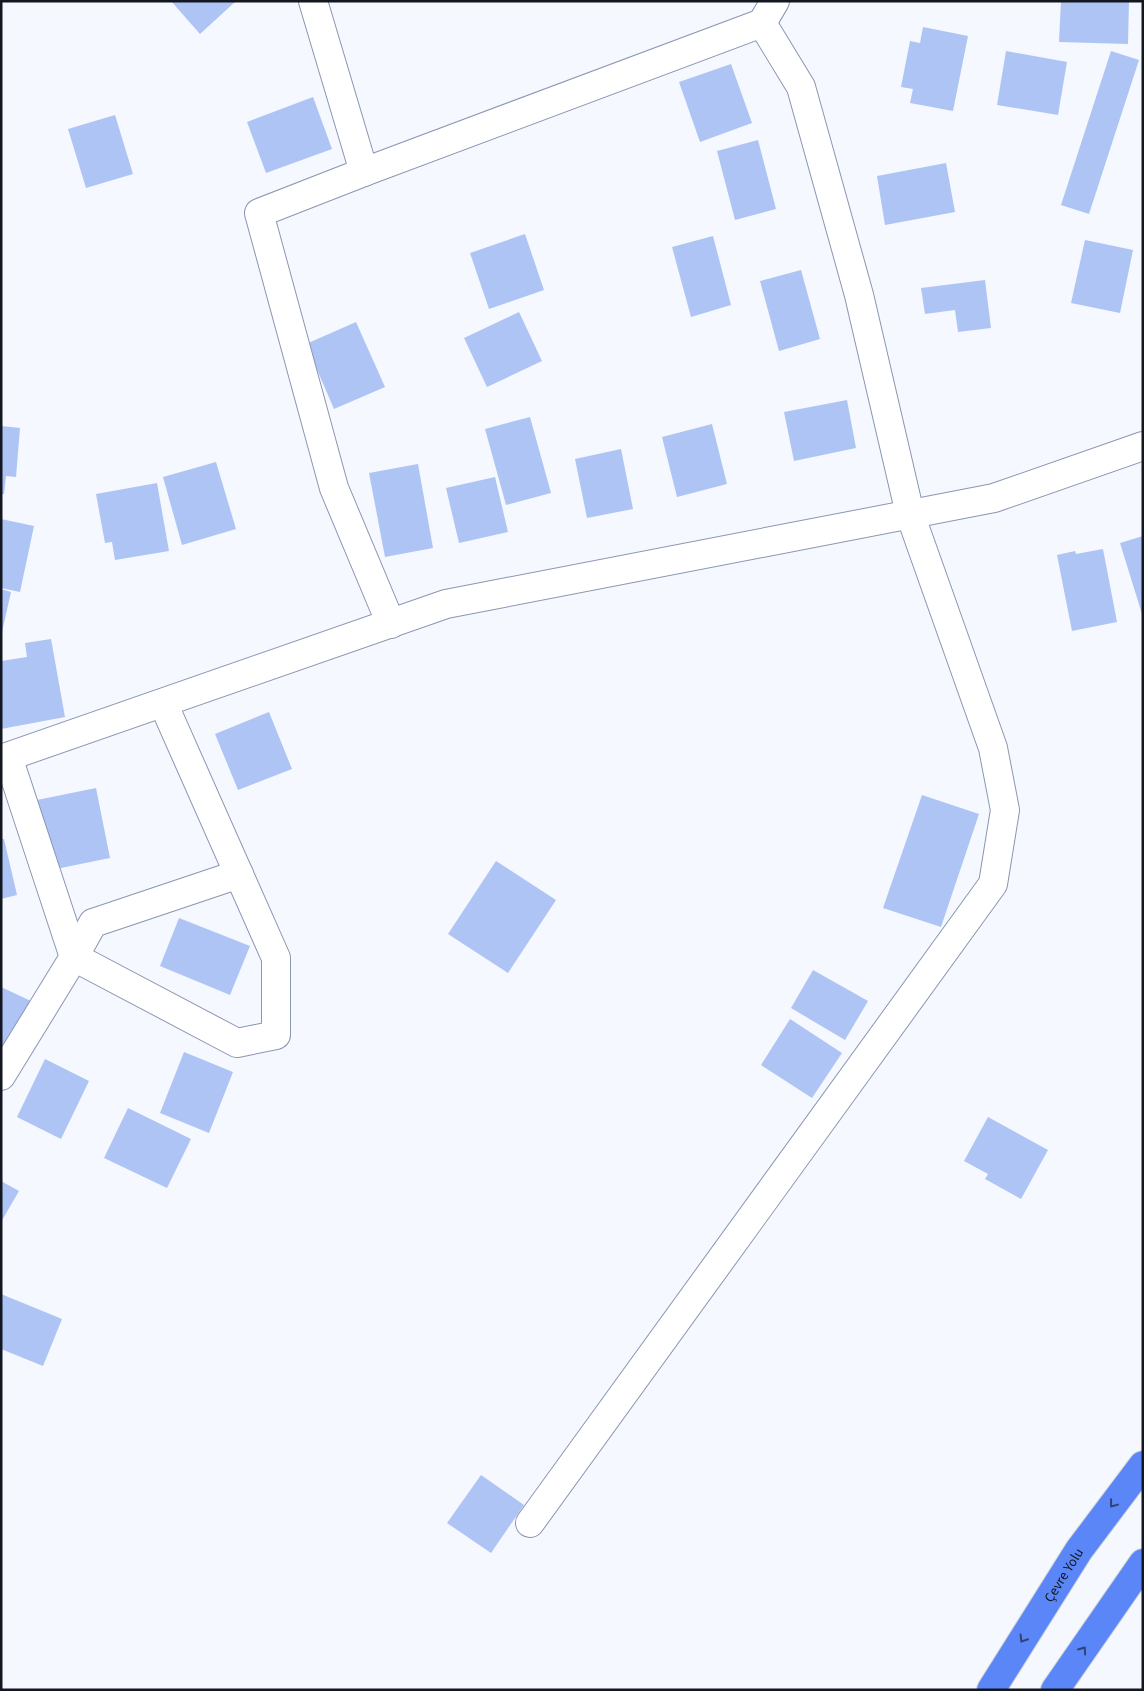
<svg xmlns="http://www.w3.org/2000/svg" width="1144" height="1691" viewBox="0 0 1144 1691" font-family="'Source Sans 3',sans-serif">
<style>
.building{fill:#aec4f5}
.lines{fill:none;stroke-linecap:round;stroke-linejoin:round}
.minor-casing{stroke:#8a96b2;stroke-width:30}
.highway-casing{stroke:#d4d5d7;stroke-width:30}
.minor{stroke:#fff;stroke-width:28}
.highway{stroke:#5b86f8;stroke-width:28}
.oneway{stroke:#2f4377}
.labels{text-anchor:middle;stroke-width:4;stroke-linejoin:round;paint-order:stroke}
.street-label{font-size:14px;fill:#121721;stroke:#fff}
</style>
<rect width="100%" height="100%" fill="#f5f8fe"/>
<g class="building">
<polygon points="171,1 236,1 200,34"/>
<polygon points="1061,1 1129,1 1128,44 1059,42"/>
<polygon points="923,27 968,36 953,111 910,103 913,89 901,87 910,41 920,43"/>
<polygon points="1006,51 1067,62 1058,115 997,105"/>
<polygon points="1111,51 1139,60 1089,214 1061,205"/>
<polygon points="731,64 752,123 700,142 679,82"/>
<polygon points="313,97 332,149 266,173 247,122"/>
<polygon points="115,115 133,174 86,188 68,129"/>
<polygon points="758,140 776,209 735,220 717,151"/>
<polygon points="946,163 955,212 885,225 877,176"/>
<polygon points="525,234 544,290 489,309 470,253"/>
<polygon points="713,236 731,305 691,317 672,247"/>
<polygon points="1085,240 1133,250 1120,313 1071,303"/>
<polygon points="801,270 820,339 779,351 760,281"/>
<polygon points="985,280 991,328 958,332 955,310 925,314 921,288"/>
<polygon points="519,312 542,361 487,387 464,338"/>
<polygon points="356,322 385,387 334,409 306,344"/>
<polygon points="847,400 856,448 794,461 784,412"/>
<polygon points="530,417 551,493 506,505 485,429"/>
<polygon points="712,424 727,484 677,497 662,437"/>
<polygon points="1,426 20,428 16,477 6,476 4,494 1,494"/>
<polygon points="621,449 633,509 587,518 575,459"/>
<polygon points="216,462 236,529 182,545 163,477"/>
<polygon points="418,464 433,548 385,557 369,473"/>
<polygon points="495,477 508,532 459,543 446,488"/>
<polygon points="157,483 169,551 115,560 112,542 105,543 96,494"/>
<polygon points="1,519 34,526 20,592 1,588"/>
<polygon points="1143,536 1143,614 1142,614 1120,543"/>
<polygon points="1103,549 1117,622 1072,631 1057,555 1075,551 1076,554"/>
<polygon points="1,589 11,592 2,632 1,632"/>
<polygon points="51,639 65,717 1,729 1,661 27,657 25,643"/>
<polygon points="269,712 292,769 238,790 215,734"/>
<polygon points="96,788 110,858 51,870 37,800"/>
<polygon points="922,795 979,814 941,927 883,908"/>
<polygon points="1,839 4,839 17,895 1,899"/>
<polygon points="496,861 556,900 508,973 448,934"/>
<polygon points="179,918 250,946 230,995 160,966"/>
<polygon points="813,970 868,1001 845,1040 791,1008"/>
<polygon points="1,987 31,1001 11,1048 1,1044"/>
<polygon points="790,1019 842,1053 812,1098 761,1065"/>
<polygon points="184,1052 233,1072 209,1133 160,1113"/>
<polygon points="45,1059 89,1081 61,1139 17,1117"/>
<polygon points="128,1108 191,1139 167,1188 104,1158"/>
<polygon points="988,1117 1048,1150 1021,1199 985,1179 988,1174 964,1161"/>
<polygon points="1,1181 19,1191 1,1222"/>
<polygon points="1,1294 62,1319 43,1366 1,1349"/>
<polygon points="481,1475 524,1505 491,1553 447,1523"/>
</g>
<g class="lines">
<defs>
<g id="minor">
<polyline points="313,1 364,172 259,213 334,488 391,624"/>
<polyline points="364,172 762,23 775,1"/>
<polyline points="8,757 74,957 237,1043 276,1035 276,958 163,703"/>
<polyline points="1,759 446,604 994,498 1143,446"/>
<polyline points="1,1076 74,957 93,923 239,874"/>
<polyline points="530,1523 993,884 1005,810 993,748 910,514 859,295 801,87 762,23"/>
</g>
<g id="highway">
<path id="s1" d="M991,1690L1079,1550L1143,1465"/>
<polyline points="1055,1690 1143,1563"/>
</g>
</defs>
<use href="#minor" class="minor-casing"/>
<use href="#highway" class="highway-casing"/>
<use href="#minor" class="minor"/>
<use href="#highway" class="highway"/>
</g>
<defs><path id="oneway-chevron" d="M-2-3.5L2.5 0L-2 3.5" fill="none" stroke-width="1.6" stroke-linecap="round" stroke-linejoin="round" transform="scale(1.25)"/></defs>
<g class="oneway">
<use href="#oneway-chevron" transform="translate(1113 1504) rotate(127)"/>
<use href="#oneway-chevron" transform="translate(1023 1639) rotate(122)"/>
<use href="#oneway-chevron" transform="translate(1083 1650) rotate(-55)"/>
</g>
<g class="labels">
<g class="street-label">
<text dy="5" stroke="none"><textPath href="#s1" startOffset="136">Çevre Yolu</textPath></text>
</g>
</g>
<rect width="1144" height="1691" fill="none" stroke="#121721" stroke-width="5"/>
</svg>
